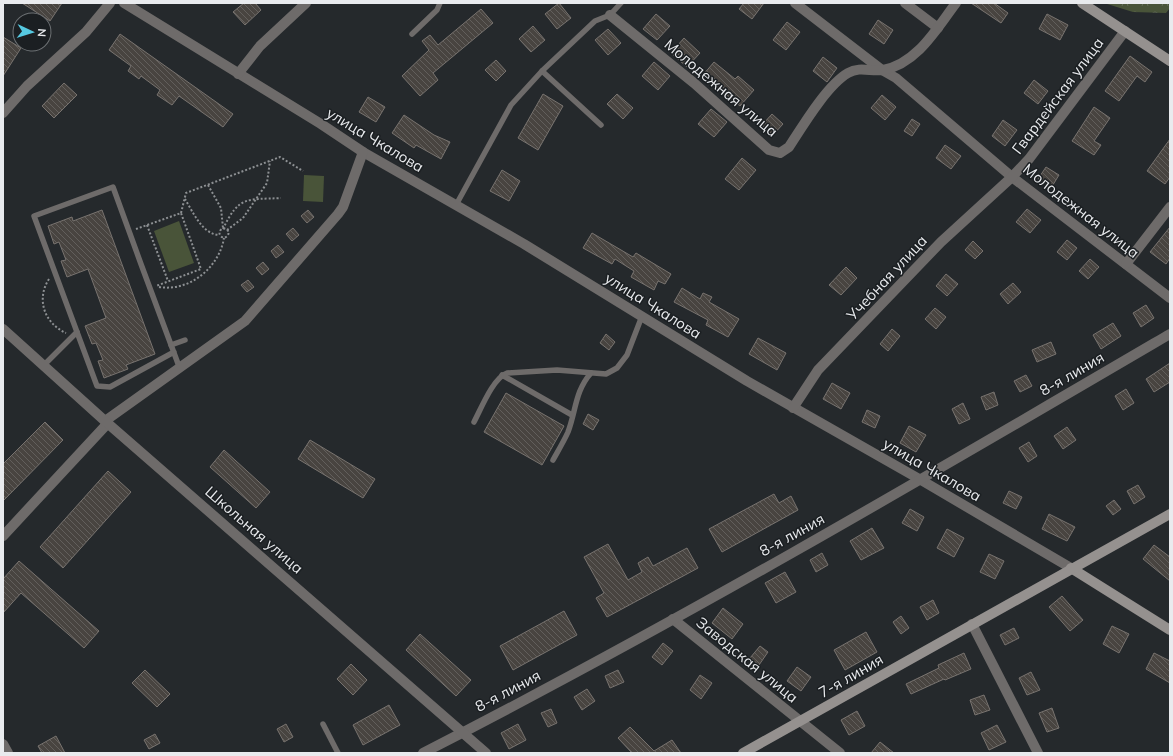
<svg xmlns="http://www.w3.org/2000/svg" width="1173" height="756" viewBox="0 0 1173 756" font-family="Mulish,sans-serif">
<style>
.grass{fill:#495439}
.forest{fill:url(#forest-crowns)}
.building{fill:url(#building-back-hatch);stroke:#78736f}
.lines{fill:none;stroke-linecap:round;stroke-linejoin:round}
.path{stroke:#8d9093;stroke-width:2;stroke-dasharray:2 2;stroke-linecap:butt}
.service{stroke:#6e6b6a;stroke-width:5.5}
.minor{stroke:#6e6b6a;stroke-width:10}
.tertiary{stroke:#6e6b6a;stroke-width:10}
.secondary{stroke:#95918f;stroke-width:10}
.labels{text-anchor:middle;stroke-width:3;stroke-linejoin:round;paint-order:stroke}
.street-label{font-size:15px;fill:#e9ebee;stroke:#1b1f22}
</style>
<defs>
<pattern id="forest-crowns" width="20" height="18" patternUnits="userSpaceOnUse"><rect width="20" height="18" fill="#495439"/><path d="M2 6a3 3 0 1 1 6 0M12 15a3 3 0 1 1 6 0" fill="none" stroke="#636d56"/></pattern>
<pattern id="building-back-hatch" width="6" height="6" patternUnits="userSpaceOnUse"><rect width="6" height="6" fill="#484440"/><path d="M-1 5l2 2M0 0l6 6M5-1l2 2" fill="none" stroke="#625f5c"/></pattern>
</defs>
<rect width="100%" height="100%" fill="#25292c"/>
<g class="grass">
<polygon points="304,175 324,176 323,202 303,201"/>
<polygon points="179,221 194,263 169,272 154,231"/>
</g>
<polygon class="forest" points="1104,3 1170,3 1170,8 1166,13 1133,12"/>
<g class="building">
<polygon points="22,3 62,3 50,21"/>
<polygon points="244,3 255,3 261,10 245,25 233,12"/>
<polygon points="559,3 571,18 557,29 545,14"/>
<polygon points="744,3 764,3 752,19 739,9"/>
<polygon points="971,3 994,3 1008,13 1001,23"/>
<polygon points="481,9 493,23 433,73 438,80 420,96 402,76 429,50 422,41 430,35 438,45"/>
<polygon points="656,14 670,26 657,40 643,29"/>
<polygon points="1047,14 1068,25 1060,40 1039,29"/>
<polygon points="878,20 893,30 884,44 869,34"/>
<polygon points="787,22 800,32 786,50 773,40"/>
<polygon points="533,26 545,40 531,52 519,39"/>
<polygon points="608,29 621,43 608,55 595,40"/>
<polygon points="120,34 233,114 223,127 179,96 172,105 157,95 160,90 141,76 139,79 128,71 131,66 109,50"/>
<polygon points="3,37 21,48 3,76"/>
<polygon points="684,38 700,53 687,67 671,53"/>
<polygon points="1130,56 1152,72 1145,82 1137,76 1119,101 1105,91"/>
<polygon points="823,57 837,68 827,82 813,71"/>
<polygon points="496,60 506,71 496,81 485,70"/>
<polygon points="654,62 670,76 658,90 642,76"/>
<polygon points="714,62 735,79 738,76 754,90 740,106 703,75"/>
<polygon points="1034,80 1048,91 1038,104 1024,93"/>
<polygon points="64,83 77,95 54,118 42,106"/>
<polygon points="543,94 563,106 538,150 518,138"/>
<polygon points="617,94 633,108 623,119 607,104"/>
<polygon points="882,95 896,107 885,120 871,108"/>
<polygon points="368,97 385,107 376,122 359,112"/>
<polygon points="1094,107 1110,118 1094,141 1101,145 1094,155 1072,141"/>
<polygon points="711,109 727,122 714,137 698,124"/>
<polygon points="772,114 783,124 773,135 762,125"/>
<polygon points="404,115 434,135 450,142 441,159 416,145 414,148 392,133"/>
<polygon points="912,119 920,124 912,136 904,131"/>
<polygon points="1003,120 1017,130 1005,146 992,136"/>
<polygon points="1170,139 1170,177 1165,184 1147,171"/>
<polygon points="945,145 961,156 951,169 936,158"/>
<polygon points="742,158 756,170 739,190 725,179"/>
<polygon points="1046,167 1059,175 1051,188 1038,179"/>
<polygon points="502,170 520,181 509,201 490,191"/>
<polygon points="1027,209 1041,220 1030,233 1016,222"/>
<polygon points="102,210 155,354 126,365 128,369 104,378 98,361 103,360 96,343 92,344 85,326 106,318 88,269 67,277 61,261 66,260 59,242 54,244 48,226 72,217 73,221"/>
<polygon points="308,210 314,217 307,223 301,216"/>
<polygon points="1170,227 1170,258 1166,264 1150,252"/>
<polygon points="293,228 299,235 292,241 286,234"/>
<polygon points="592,233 633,257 636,253 671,274 665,284 658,281 654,290 631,277 634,271 615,259 612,264 583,248"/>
<polygon points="1067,240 1077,248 1067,260 1057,252"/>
<polygon points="973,241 983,251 975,259 965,250"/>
<polygon points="278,245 284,252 276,258 271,251"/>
<polygon points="1090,259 1099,267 1088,279 1079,271"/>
<polygon points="263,262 269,269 262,275 256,268"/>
<polygon points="846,267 857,278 841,295 829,285"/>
<polygon points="946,274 958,284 947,296 936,286"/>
<polygon points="248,280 254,287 247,292 241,285"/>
<polygon points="1013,283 1021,292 1008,304 1000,294"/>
<polygon points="682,288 700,299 703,293 712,297 709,302 739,319 728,337 706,325 708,320 674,302"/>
<polygon points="1146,305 1154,318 1141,327 1133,313"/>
<polygon points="935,308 946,317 936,329 925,319"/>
<polygon points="1113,323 1121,336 1101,349 1093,335"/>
<polygon points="892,329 900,336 888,351 880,344"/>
<polygon points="606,334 615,342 609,350 600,343"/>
<polygon points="758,338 786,353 777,370 749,354"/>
<polygon points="1051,342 1056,354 1037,362 1032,350"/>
<polygon points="1170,363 1170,382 1154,392 1146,379"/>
<polygon points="1026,375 1032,386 1020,392 1014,381"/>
<polygon points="832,383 850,393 841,409 823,399"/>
<polygon points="1126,389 1134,403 1123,410 1115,396"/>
<polygon points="994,392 998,405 986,410 981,397"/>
<polygon points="506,393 564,426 542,465 484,432"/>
<polygon points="963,403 970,419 959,424 952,409"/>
<polygon points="867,410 880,416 875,428 862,422"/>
<polygon points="588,414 599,420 593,430 583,424"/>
<polygon points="45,422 63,440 3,501 3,464"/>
<polygon points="909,426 926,435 916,452 900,443"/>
<polygon points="1067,427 1076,440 1063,449 1054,436"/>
<polygon points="310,440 375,479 363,498 298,459"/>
<polygon points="1029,442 1037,456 1028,462 1019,448"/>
<polygon points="224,450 270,492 256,508 210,467"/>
<polygon points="108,471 131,492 63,568 40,547"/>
<polygon points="1138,485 1145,497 1134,504 1127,491"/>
<polygon points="1009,491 1022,497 1016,509 1003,503"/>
<polygon points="774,494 779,503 791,496 798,510 722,552 709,529"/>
<polygon points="1114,500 1121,509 1113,515 1106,506"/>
<polygon points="910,509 924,517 917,531 902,523"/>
<polygon points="1049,514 1075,527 1067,541 1042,529"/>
<polygon points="872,528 884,548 861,560 850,541"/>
<polygon points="947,529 964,538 954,557 937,548"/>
<polygon points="608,544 628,580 642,572 638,563 648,557 653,566 687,548 698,568 607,617 596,598 604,593 584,557"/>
<polygon points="1154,545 1170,557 1170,581 1143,559"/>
<polygon points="822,553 828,565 816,572 810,560"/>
<polygon points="989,554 1004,561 995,579 980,572"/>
<polygon points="19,561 99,631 84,648 21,593 3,613 3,579"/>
<polygon points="785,572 796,592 776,603 765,583"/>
<polygon points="1062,596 1083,620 1070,631 1049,607"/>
<polygon points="933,600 939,613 927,620 920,607"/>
<polygon points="723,608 743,624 732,639 712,623"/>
<polygon points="564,611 577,635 513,670 500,646"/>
<polygon points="901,616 909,628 901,634 893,622"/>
<polygon points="1112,626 1129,634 1119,653 1103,644"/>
<polygon points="1014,628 1019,638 1005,645 1000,635"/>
<polygon points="866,632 877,652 845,670 834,650"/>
<polygon points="420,634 471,680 456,696 406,650"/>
<polygon points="663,643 673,651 662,665 652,657"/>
<polygon points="760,646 768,652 759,665 750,658"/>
<polygon points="964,653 971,669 945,680 944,679 911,694 906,684 939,668 938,665"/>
<polygon points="1154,653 1170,661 1170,683 1146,669"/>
<polygon points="351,664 367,680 353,695 337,679"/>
<polygon points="797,667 811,677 801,691 787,681"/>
<polygon points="145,670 170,694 157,707 132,683"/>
<polygon points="618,670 624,682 610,688 605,676"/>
<polygon points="1031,672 1040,690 1027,695 1019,678"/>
<polygon points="700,675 712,683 701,699 690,690"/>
<polygon points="587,689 595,701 582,710 574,697"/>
<polygon points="984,695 990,710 975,715 970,700"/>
<polygon points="389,705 400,725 363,745 353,725"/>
<polygon points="1052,708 1059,728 1047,732 1039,713"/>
<polygon points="551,709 557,723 548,727 541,713"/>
<polygon points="857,711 865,726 849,735 841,720"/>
<polygon points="286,724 293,737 284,742 277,729"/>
<polygon points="518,724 526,740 509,749 501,733"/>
<polygon points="997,725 1006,742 989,750 981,733"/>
<polygon points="630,727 654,751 672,740 681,753 632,753 618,738"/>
<polygon points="155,734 160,743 149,749 144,740"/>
<polygon points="56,736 65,753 42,753 38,746"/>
<polygon points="880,742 894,753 871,753"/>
</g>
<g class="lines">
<g class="path">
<polyline points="208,185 221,208 223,228"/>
<path d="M185,199C193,212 202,234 219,235"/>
<polyline points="181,213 186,193 280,157 303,171"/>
<polyline points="147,225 168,281"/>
<circle cx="224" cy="233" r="4.5"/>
<polyline points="136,229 181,213 201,269 156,286"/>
<path d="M223,229C239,195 247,200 281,198"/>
<polyline points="227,230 243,218 267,183 270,161"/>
<path d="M49,279C36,299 44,323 66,333"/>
<path d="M159,287C189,292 219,268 224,238"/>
</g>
<g class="service">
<polyline points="412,34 437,10 440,3"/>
<polyline points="542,71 601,125"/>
<polyline points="456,205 511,105 542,71 595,21 610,15 621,3"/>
<polyline points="171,345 185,340"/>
<path d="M174,352L110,387L97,386L34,216L113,187C135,248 157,308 180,369"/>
<polyline points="43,366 77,332"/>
<polyline points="502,375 572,415"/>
<path d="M474,422C481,409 493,378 507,373L557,370L606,374L617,368L627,355L642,316"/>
<path d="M553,460C558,451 564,441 568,432C576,411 575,391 591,373"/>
<polyline points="323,724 338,753"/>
</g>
<g class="minor">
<polyline points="124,3 321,124 363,152 524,244 747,381 921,480 1071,568"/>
<polyline points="795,3 882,70 896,78 1012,177 1170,298"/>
<polyline points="905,3 938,28"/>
<path d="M610,15L694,83L769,150L780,153L789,147C802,127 827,85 848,73C860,66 871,72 883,70C917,64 937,28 956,3"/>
<polyline points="238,74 260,46 306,3"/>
<polyline points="3,113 27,86 86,32 110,3"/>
<polyline points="1126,264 1170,207"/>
<polyline points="793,408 818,370 941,242 1012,177 1029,159 1125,31"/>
<polyline points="105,421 245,321 338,214 343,207 363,152"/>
<polyline points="3,536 108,423"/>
<polyline points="673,619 840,753"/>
<polyline points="972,624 1038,753"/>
<polyline points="3,744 8,753"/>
<path d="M423,753C677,623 924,478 1170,334"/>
</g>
<polyline class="tertiary" points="3,329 105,421 486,753"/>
<g class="secondary">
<polyline points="1082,3 1170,61"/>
<polyline points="1071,568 1170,630"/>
<polyline points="743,753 1170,514"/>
</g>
</g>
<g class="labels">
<g class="street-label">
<text transform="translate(721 88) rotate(40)" y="5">Молодежная улица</text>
<text transform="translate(1058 96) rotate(-53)" y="5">Гвардейская улица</text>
<text transform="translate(375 140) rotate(31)" y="5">улица Чкалова</text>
<text transform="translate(1081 211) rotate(38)" y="5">Молодежная улица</text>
<text transform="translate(887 278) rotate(-47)" y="5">Учебная улица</text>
<text transform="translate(653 306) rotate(32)" y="5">улица Чкалова</text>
<text transform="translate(1072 374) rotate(-30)" y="5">8-я линия</text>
<text transform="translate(932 470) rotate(30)" y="5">улица Чкалова</text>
<text transform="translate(254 530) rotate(41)" y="5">Школьная улица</text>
<text transform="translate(792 535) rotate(-29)" y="5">8-я линия</text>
<text transform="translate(747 660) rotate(39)" y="5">Заводская улица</text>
<text transform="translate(851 676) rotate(-30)" y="5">7-я линия</text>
<text transform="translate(508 691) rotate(-28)" y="5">8-я линия</text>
</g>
</g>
<rect width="1173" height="756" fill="none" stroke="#e9ebee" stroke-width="8"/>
<g transform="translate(32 32) rotate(94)"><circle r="19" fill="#1b1f22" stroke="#6d7174"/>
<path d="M0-3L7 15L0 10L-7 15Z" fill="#56c9e1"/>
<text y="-6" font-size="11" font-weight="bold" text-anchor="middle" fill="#e9ebee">N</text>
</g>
</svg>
